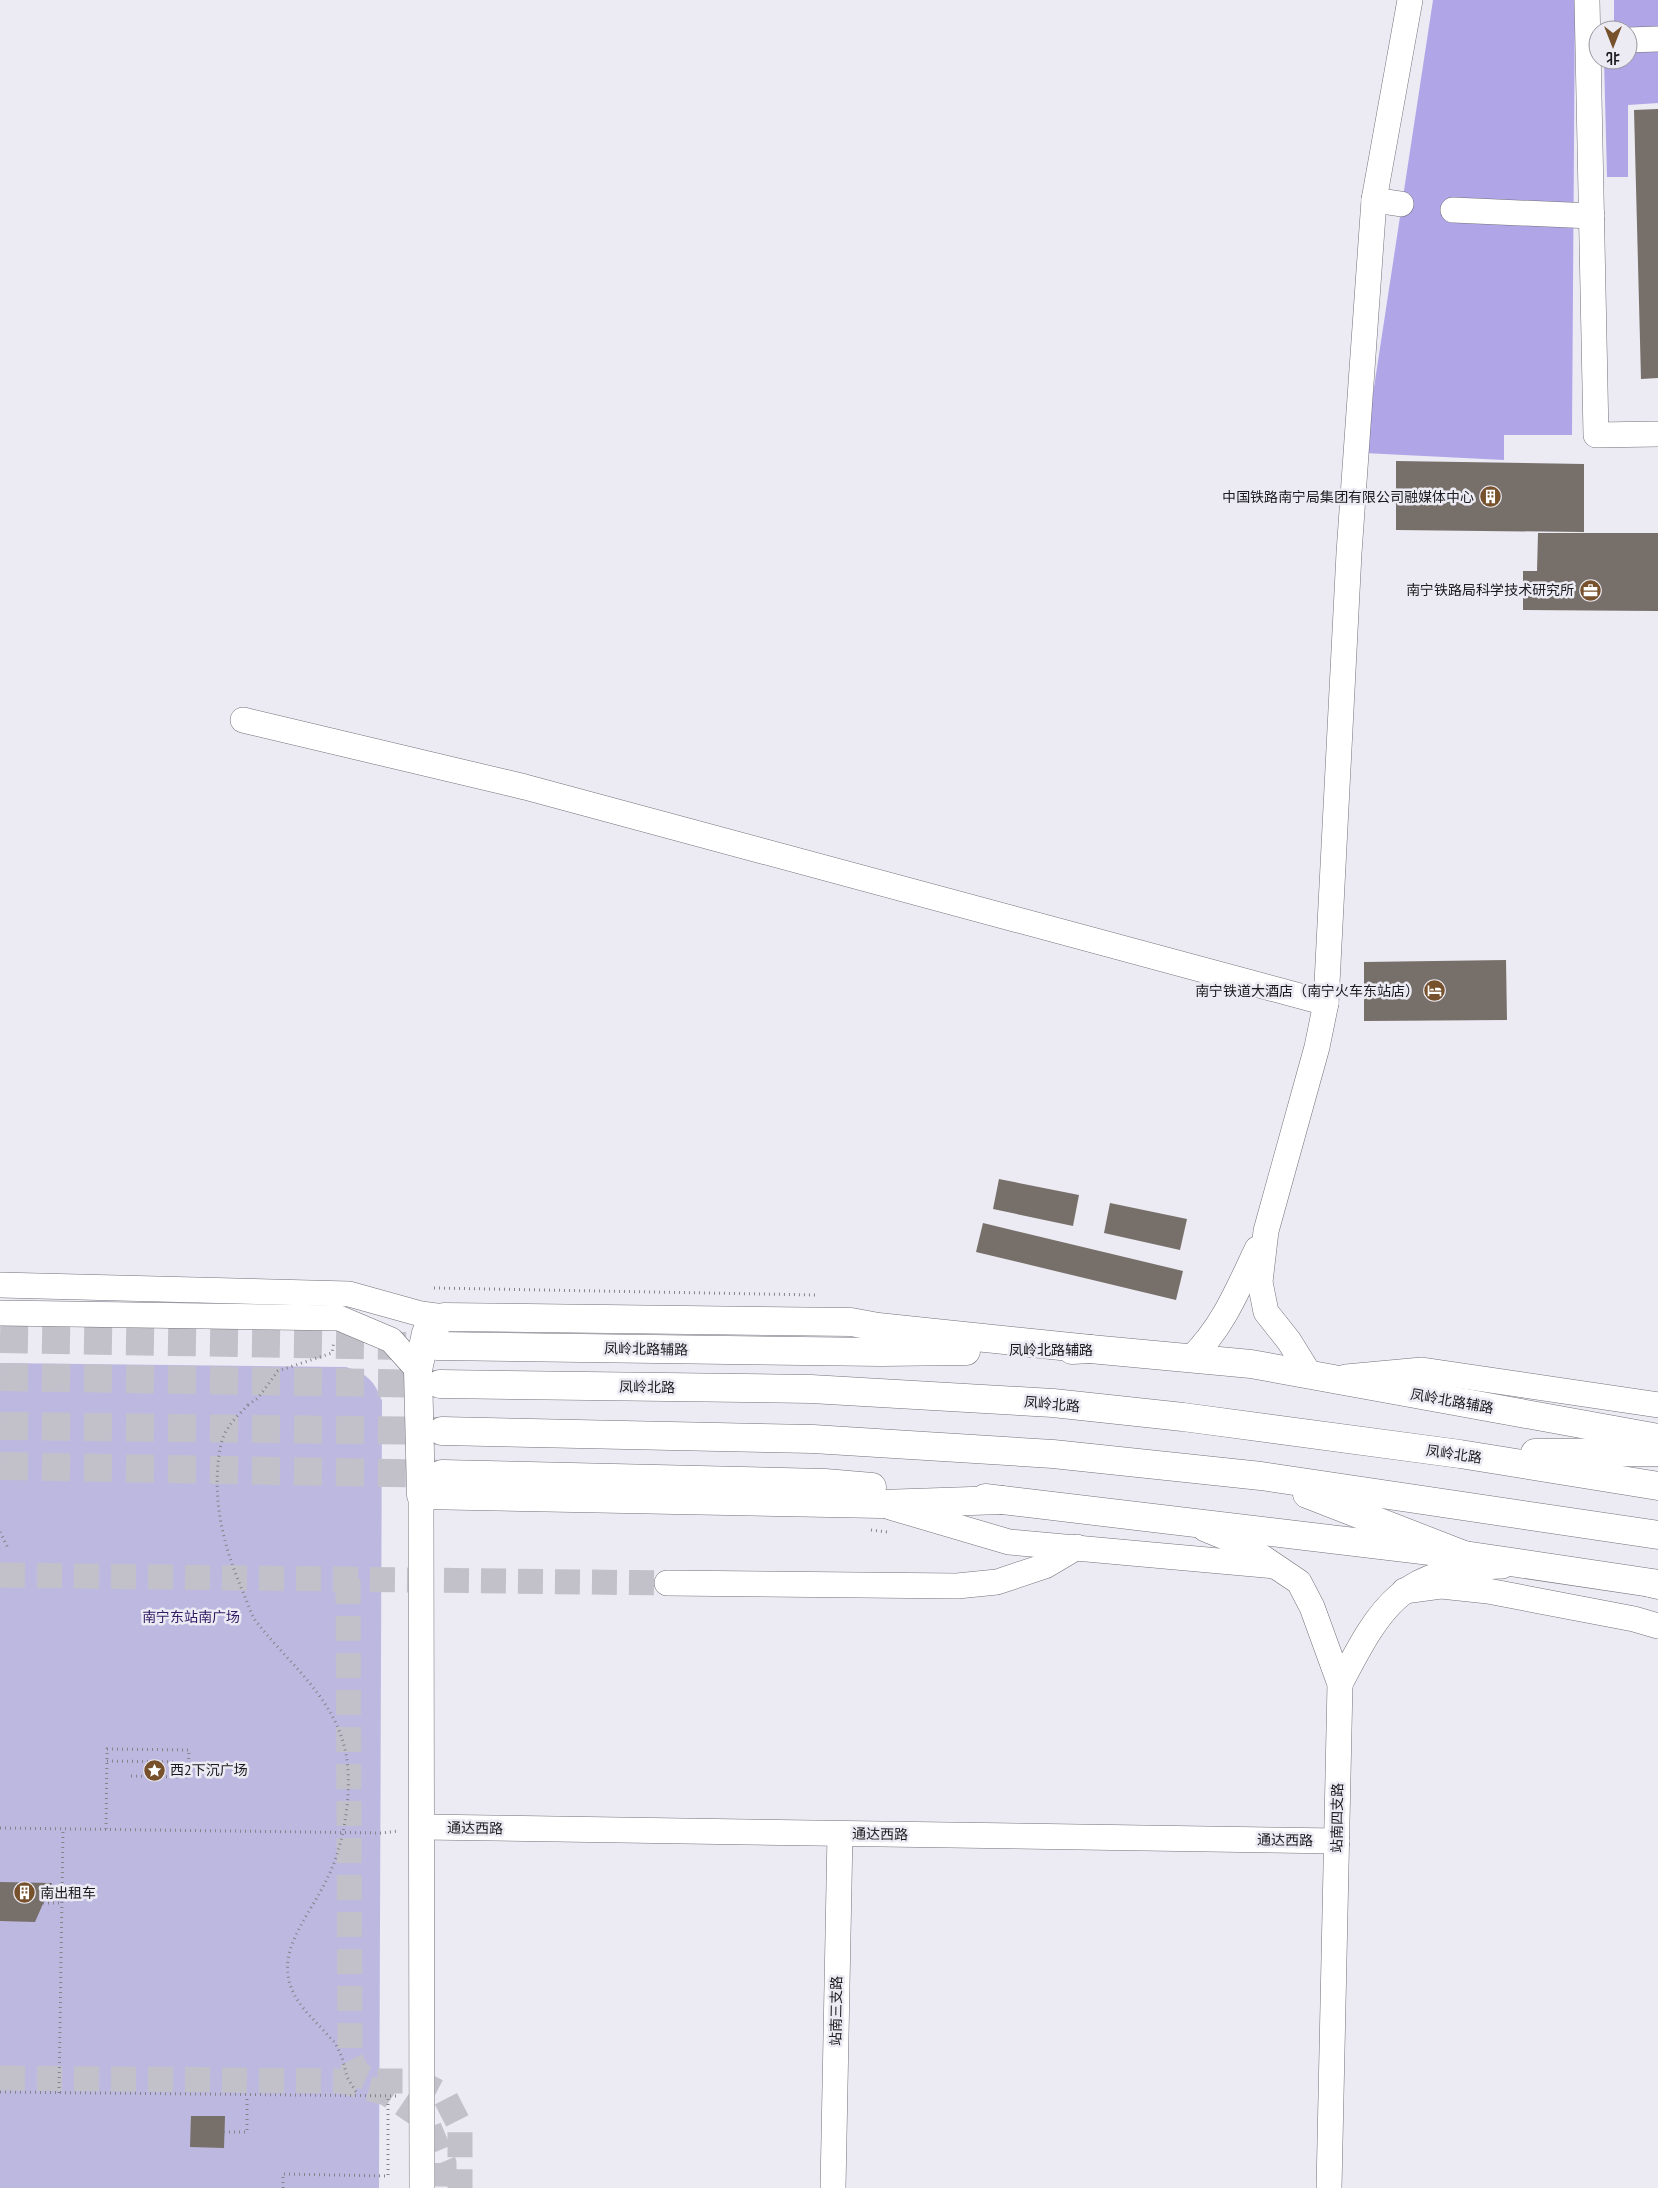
<svg xmlns="http://www.w3.org/2000/svg" width="1658" height="2188" viewBox="0 0 1658 2188" font-family="'PT Sans','Noto Sans SC',sans-serif">
<style>
.green{fill:#bdb8e0}
.forest{fill:#b0a6e7}
.building{fill:#776f69}
.lines{fill:none;stroke-linecap:round;stroke-linejoin:round}
.minor-tunnel{stroke:#c2c1c9;stroke-width:25;stroke-dasharray:25 12;stroke-linecap:butt}
.major-tunnel{stroke:#c2c1c9;stroke-width:28;stroke-dasharray:28 14;stroke-linecap:butt}
.highway-tunnel{stroke:#c2c1c9;stroke-width:28;stroke-dasharray:28 14;stroke-linecap:butt}
.minor-casing{stroke:#72717a;stroke-width:26}
.major-casing{stroke:#72717a;stroke-width:29}
.highway-casing{stroke:#72717a;stroke-width:29}
.path{stroke:#84838a;stroke-width:3;stroke-dasharray:1 4;stroke-linecap:butt}
.minor{stroke:#fff;stroke-width:25}
.major{stroke:#fff;stroke-width:28}
.highway{stroke:#fff;stroke-width:28}
.path-bridge{stroke:#84838a;stroke-width:3;stroke-dasharray:1 4;stroke-linecap:butt}
.labels{text-anchor:middle;stroke-width:5;stroke-linejoin:round;paint-order:stroke}
.poi-label{font-size:14px;fill:#1b1a1e;stroke:#ecebf4;text-anchor:end}
.street-label{font-size:14px;fill:#1b1a1e;stroke:#ecebf4}
.park-label{font-size:14px;fill:#311a64;stroke:#ecebf4}
</style>
<rect width="100%" height="100%" fill="#ecebf4"/>
<path class="green" d="M0,1363L346,1367C367,1374 374,1380 382,1401L379,2188H0Z"/>
<g class="forest">
<polygon points="1433,0 1575,0 1572,435 1504,435 1504,460 1364,453"/>
<polygon points="1614,0 1658,0 1658,28 1614,30"/>
<polygon points="1658,48 1658,103 1628,105 1628,177 1607,177 1604,60 1628,60 1628,50"/>
</g>
<g class="building">
<polygon points="1658,109 1658,378 1641,379 1634,110"/>
<polygon points="1396,461 1584,464 1584,532 1396,530"/>
<polygon points="1538,533 1658,533 1658,611 1523,610 1523,571 1537,571"/>
<polygon points="1506,960 1507,1020 1364,1021 1364,962"/>
<polygon points="999,1179 1079,1195 1073,1226 993,1209"/>
<polygon points="1110,1203 1187,1219 1180,1250 1104,1233"/>
<polygon points="983,1223 1183,1271 1176,1300 976,1252"/>
<polygon points="0,1882 52,1883 35,1922 0,1921"/>
<polygon points="191,2116 225,2116 224,2148 190,2147"/>
</g>
<g class="lines">
<g class="minor-tunnel">
<polyline points="0,1575 667,1583"/>
<polyline points="348,1579 350,2058 359,2075 373,2081 417,2081 444,2095 460,2126 460,2188"/>
<polyline points="0,2078 342,2081 386,2093 426,2120 444,2163 444,2188"/>
</g>
<g class="major-tunnel">
<polyline points="0,1339 408,1346"/>
<polyline points="0,1466 442,1474"/>
</g>
<g class="highway-tunnel">
<polyline points="0,1377 440,1384"/>
<polyline points="0,1426 442,1431"/>
</g>
<defs>
<g id="minor">
<polyline points="1587,0 1596,435 1658,434"/>
<polyline points="1628,40 1658,39"/>
<polyline points="1374,200 1401,204"/>
<polyline points="1453,210 1592,216"/>
<polyline points="243,720 525,787 1326,1003"/>
<polyline points="0,1285 349,1294 421,1314 444,1317"/>
<polyline points="0,1313 339,1318 391,1340 418,1370"/>
<path d="M1191,1358C1223,1327 1238,1289 1257,1249"/>
<polyline points="1310,1375 1289,1341 1266,1312 1260,1282 1266,1231 1317,1047 1326,1003 1349,553 1374,200 1410,0"/>
<polyline points="1346,1377 1422,1370 1658,1405"/>
<polyline points="421,1495 422,2188"/>
<polyline points="890,1507 1009,1542 1274,1566"/>
<polyline points="1205,1529 1244,1545 1299,1582 1312,1607 1340,1684 1329,2188"/>
<polyline points="667,1583 957,1586 997,1582 1045,1566 1077,1547"/>
<polyline points="1404,1591 1441,1586 1488,1591 1634,1619 1658,1626"/>
<path d="M1340,1684C1382,1603 1403,1568 1502,1566"/>
<polyline points="422,1827 1337,1841"/>
<polyline points="833,2188 840,1834"/>
</g>
<g id="major">
<polyline points="437,1346 881,1352 966,1351"/>
<polyline points="1072,1350 1090,1349 1251,1364 1658,1438"/>
<polyline points="442,1474 825,1483 872,1487"/>
<polyline points="985,1498 1464,1555 1658,1584"/>
<polyline points="1002,1500 881,1504 421,1495 418,1370 426,1333 444,1317 851,1322 878,1327 1090,1349"/>
</g>
<g id="highway">
<polyline points="440,1384 811,1389 1053,1403 1183,1417 1460,1454 1658,1486"/>
<polyline points="442,1431 813,1439 1053,1454 1261,1476 1658,1535"/>
<polyline points="1535,1453 1658,1452"/>
<polyline points="1307,1494 1464,1555"/>
<polyline points="1650,1583 1658,1585"/>
</g>
</defs>
<use href="#minor" class="minor-casing"/>
<use href="#major" class="major-casing"/>
<use href="#highway" class="highway-casing"/>
<g class="path">
<polyline points="434,1288 816,1295"/>
<polyline points="248,1405 258,1398 278,1371 332,1353 334,1341"/>
<polyline points="871,1530 887,1532"/>
<polyline points="0,1532 8,1548"/>
<polyline points="107,1761 177,1762"/>
<polyline points="0,1828 381,1833 399,1831"/>
<polyline points="106,1829 107,1749 189,1750 188,1777 129,1776"/>
<polyline points="43,1903 62,1903"/>
<polyline points="313,2019 335,2043 342,2057 347,2077 358,2095"/>
<polyline points="0,2092 399,2096"/>
<polyline points="59,2093 63,1828"/>
<polyline points="224,2132 247,2132 247,2095"/>
<polyline points="283,2188 283,2174 388,2176 388,2096"/>
</g>
<use href="#minor" class="minor"/>
<use href="#major" class="major"/>
<use href="#highway" class="highway"/>
<path class="path-bridge" d="M248,1405C242,1412 233,1419 228,1428C221,1438 219,1452 218,1464C214,1509 225,1550 243,1592C247,1601 250,1612 255,1620C287,1662 332,1695 345,1749C353,1784 346,1834 332,1868C309,1924 256,1962 313,2019"/>
</g>
<defs>
<symbol id="building-disc" viewBox="-11 -11 22 22"><circle r="9.5" fill="#76512c" stroke="#ecebf4"/><path d="M-4-6H4V6H1V3H-1V6H-4ZM-2.5-4.3h1.7v1.8h-1.7ZM.8-4.3h1.7v1.8H.8ZM-2.5-1h1.7V.8h-1.7ZM.8-1h1.7V.8H.8Z" fill="#fff"/></symbol>
<symbol id="office-disc" viewBox="-11 -11 22 22"><circle r="9.5" fill="#76512c" stroke="#ecebf4"/><path d="M-6-3h4V-5.5h4V-3h4V5H-6ZM-1-4.5V-3h2v-1.5ZM-6 0V1H6V0Z" fill="#fff"/></symbol>
<symbol id="hotel-disc" viewBox="-11 -11 22 22"><circle r="9.5" fill="#76512c" stroke="#ecebf4"/><path d="M-6-4.5h1.5V1H6V5H4.5V3h-9V5H-6ZM-4 0a1.8 1.8 0 1 1 3.6 0ZM.5 0V-2.5h3Q6-2.5 6 0Z" fill="#fff"/></symbol>
<symbol id="sight-disc" viewBox="-11 -11 22 22"><circle r="9.5" fill="#76512c" stroke="#ecebf4"/><path d="M0-6L1.8-2.2L6-1.7L2.9 1.2L3.7 5.4L0 3.3L-3.7 5.4L-2.9 1.2L-6-1.7L-1.8-2.2Z" fill="#fff"/></symbol>
</defs>
<g fill-rule="evenodd">
<use href="#building-disc" x="1478" y="484" width="25" height="25"/>
<use href="#office-disc" x="1578" y="578" width="25" height="25"/>
<use href="#hotel-disc" x="1422" y="978" width="25" height="25"/>
<use href="#sight-disc" x="142" y="1758" width="25" height="25"/>
<use href="#building-disc" x="12" y="1880" width="25" height="25"/>
</g>
<g class="labels">
<g class="poi-label">
<text x="1474" y="502">中国铁路南宁局集团有限公司融媒体中心</text>
<text x="1574" y="595">南宁铁路局科学技术研究所</text>
<text x="1419" y="996">南宁铁道大酒店（南宁火车东站店）</text>
<text x="170" y="1775" text-anchor="start">西2下沉广场</text>
<text x="40" y="1898" text-anchor="start">南出租车</text>
</g>
<g class="street-label">
<text transform="translate(646 1349) rotate(1)" y="5">凤岭北路辅路</text>
<text x="1051" y="1355">凤岭北路辅路</text>
<text transform="translate(647 1387) rotate(1)" y="5">凤岭北路</text>
<text transform="translate(1452 1401) rotate(10)" y="5">凤岭北路辅路</text>
<text transform="translate(1052 1404) rotate(5)" y="5">凤岭北路</text>
<text transform="translate(1454 1454) rotate(8)" y="5">凤岭北路</text>
<text transform="translate(1337 1818) rotate(-89)" y="5">站南四支路</text>
<text transform="translate(475 1828) rotate(1)" y="5">通达西路</text>
<text transform="translate(880 1834) rotate(1)" y="5">通达西路</text>
<text transform="translate(1285 1840) rotate(1)" y="5">通达西路</text>
<text transform="translate(836 2011) rotate(-89)" y="5">站南三支路</text>
</g>
<g class="park-label">
<text x="191" y="1622">南宁东站南广场</text>
</g>
</g>
<g transform="translate(1613 45) rotate(180)"><circle r="24" fill="#ecebf4" stroke="#98979e"/>
<path d="M0-4L9 19L0 12L-9 19Z" fill="#76512c"/>
<text y="-8" font-size="14" font-weight="bold" text-anchor="middle" fill="#1b1a1e">北</text>
</g>
</svg>
